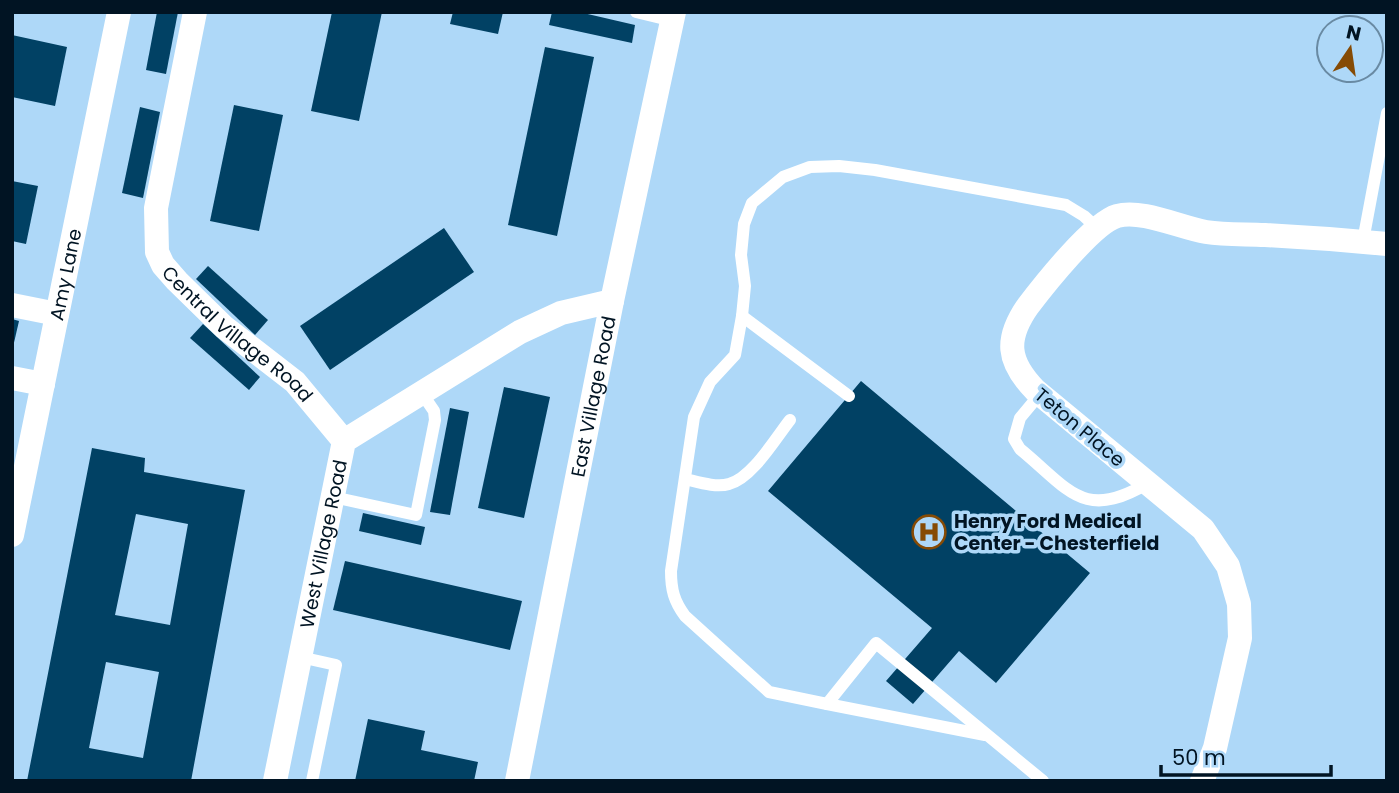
<svg xmlns="http://www.w3.org/2000/svg" width="1399" height="793" viewBox="0 0 1399 793" font-family="Poppins,sans-serif">
<style>
.building{fill:#014164;fill-rule:evenodd}
.lines{fill:none;stroke-linecap:round;stroke-linejoin:round}
.lane{stroke:#fff;stroke-width:12}
.street{stroke:#fff;stroke-width:24}
.labels{text-anchor:middle;stroke-width:7;stroke-linejoin:round;paint-order:stroke}
.street-label{font-size:19px;fill:#011423;stroke:#aed8f8}
.poi-label{font-size:19px;font-weight:bold;fill:#011423;stroke:#aed8f8;text-anchor:start}
</style>
<rect width="100%" height="100%" fill="#aed8f8"/>
<g class="building">
<polygon points="157,12 178,12 166,74 146,70"/>
<polygon points="332,12 382,12 359,121 311,111"/>
<polygon points="453,12 503,12 498,34 450,24"/>
<polygon points="552,12 579,12 635,25 632,43 549,25"/>
<polygon points="12,35 67,47 55,106 12,97"/>
<polygon points="545,47 594,57 557,236 508,225"/>
<polygon points="234,105 283,115 259,231 210,221"/>
<polygon points="140,107 160,112 143,198 122,193"/>
<polygon points="12,181 38,186 26,244 12,241"/>
<polygon points="444,228 474,272 330,370 300,326"/>
<polygon points="208,266 268,320 255,335 196,279"/>
<polygon points="12,319 19,321 13,347 12,347"/>
<polygon points="203,324 260,377 249,390 190,338"/>
<polygon points="861,381 1090,573 996,683 959,651 913,704 886,681 932,628 768,491"/>
<polygon points="504,387 550,397 524,518 478,508"/>
<polygon points="450,408 469,412 450,515 430,512"/>
<path d="M92,448L145,458L144,472L245,490L191,781H27ZM136,514L188,524L170,625L115,615ZM106,662L159,672L143,758L89,748Z"/>
<polygon points="363,513 425,527 421,545 359,531"/>
<polygon points="345,561 522,601 510,650 333,610"/>
<polygon points="368,719 425,731 421,750 478,762 474,781 355,781"/>
</g>
<g class="lines">
<g class="lane">
<polyline points="636,12 673,21"/>
<polyline points="1363,241 1387,113"/>
<polyline points="742,316 849,396"/>
<path d="M1040,394L1020,418L1014,439L1020,449C1069,489 1083,522 1148,483"/>
<path d="M685,479C698,482 716,488 729,484C752,478 775,439 790,420"/>
<polyline points="333,497 416,515 435,420 434,411 421,392"/>
<polyline points="300,657 336,665 312,781"/>
<polyline points="827,704 985,735"/>
<path d="M1043,781L876,643L827,704L769,692L685,616C674,601 671,590 671,571L694,417L710,382L735,355L742,316L745,286L741,255L744,224L752,203L783,177L810,167L839,166L875,170L1066,205L1084,216L1097,228"/>
</g>
<g class="street">
<path id="s1" d="M195,12L156,208L157,252L163,265L177,281L224,327L295,382L344,441"/>
<polyline points="12,305 57,314"/>
<polyline points="12,378 43,384"/>
<path id="s2" d="M12,535L119,12"/>
<path id="s3" d="M275,781L344,441L520,332L561,313L612,301"/>
<path id="s4" d="M517,781L612,301L674,12"/>
<path d="M1202,781L1215,748L1240,638L1239,604L1228,566L1203,529L1035,390C1007,361 1005,339 1028,306C1044,285 1093,223 1117,216C1142,209 1181,228 1206,232C1225,235 1245,234 1265,235C1305,237 1346,240 1387,244"/>
</g>
</g>
<defs>
<symbol id="hospital-ring" viewBox="-11 -11 22 22"><circle r="9.5" fill="#aed8f8" stroke="#864b05" stroke-width="1.5"/><path d="M-5-5h3v3.5h4V-5h3V5h-3V1.5h-4V5h-3Z" fill="#864b05"/></symbol>
</defs>
<g fill-rule="evenodd">
<use href="#hospital-ring" x="910" y="513" width="38" height="38"/>
</g>
<g class="labels">
<g class="street-label">
<text dy="7" stroke="none"><textPath href="#s2" startOffset="266">Amy Lane</textPath></text>
<text dy="7" stroke="none"><textPath href="#s1" startOffset="360">Central Village Road</textPath></text>
<text dy="7" stroke="none"><textPath href="#s4" startOffset="392">East Village Road</textPath></text>
<text transform="translate(1080 427) rotate(40)" y="7">Teton Place</text>
<text dy="7" stroke="none"><textPath href="#s3" startOffset="242">West Village Road</textPath></text>
</g>
<g class="poi-label">
<text x="954" y="528">Henry Ford Medical<tspan x="954" dy="22">Center - Chesterfield</tspan></text>
</g>
</g>
<rect width="1399" height="793" fill="none" stroke="#011423" stroke-width="28"/>
<g transform="translate(1350 49) rotate(13)"><circle r="33" fill="#aed8f8" stroke="#698aa3" stroke-width="2"/>
<path d="M0-5L12 26L0 18L-12 26Z" fill="#864b05"/>
<text y="-10" font-size="19" font-weight="bold" text-anchor="middle" fill="#011423">N</text>
</g>
<path d="M1161 765v10h170v-10" fill="none" stroke="#011423" stroke-width="3.5"/>
<text x="1172" y="765" font-size="21" fill="#011423" stroke="#aed8f8" stroke-width="5" paint-order="stroke">50 m</text>
</svg>
